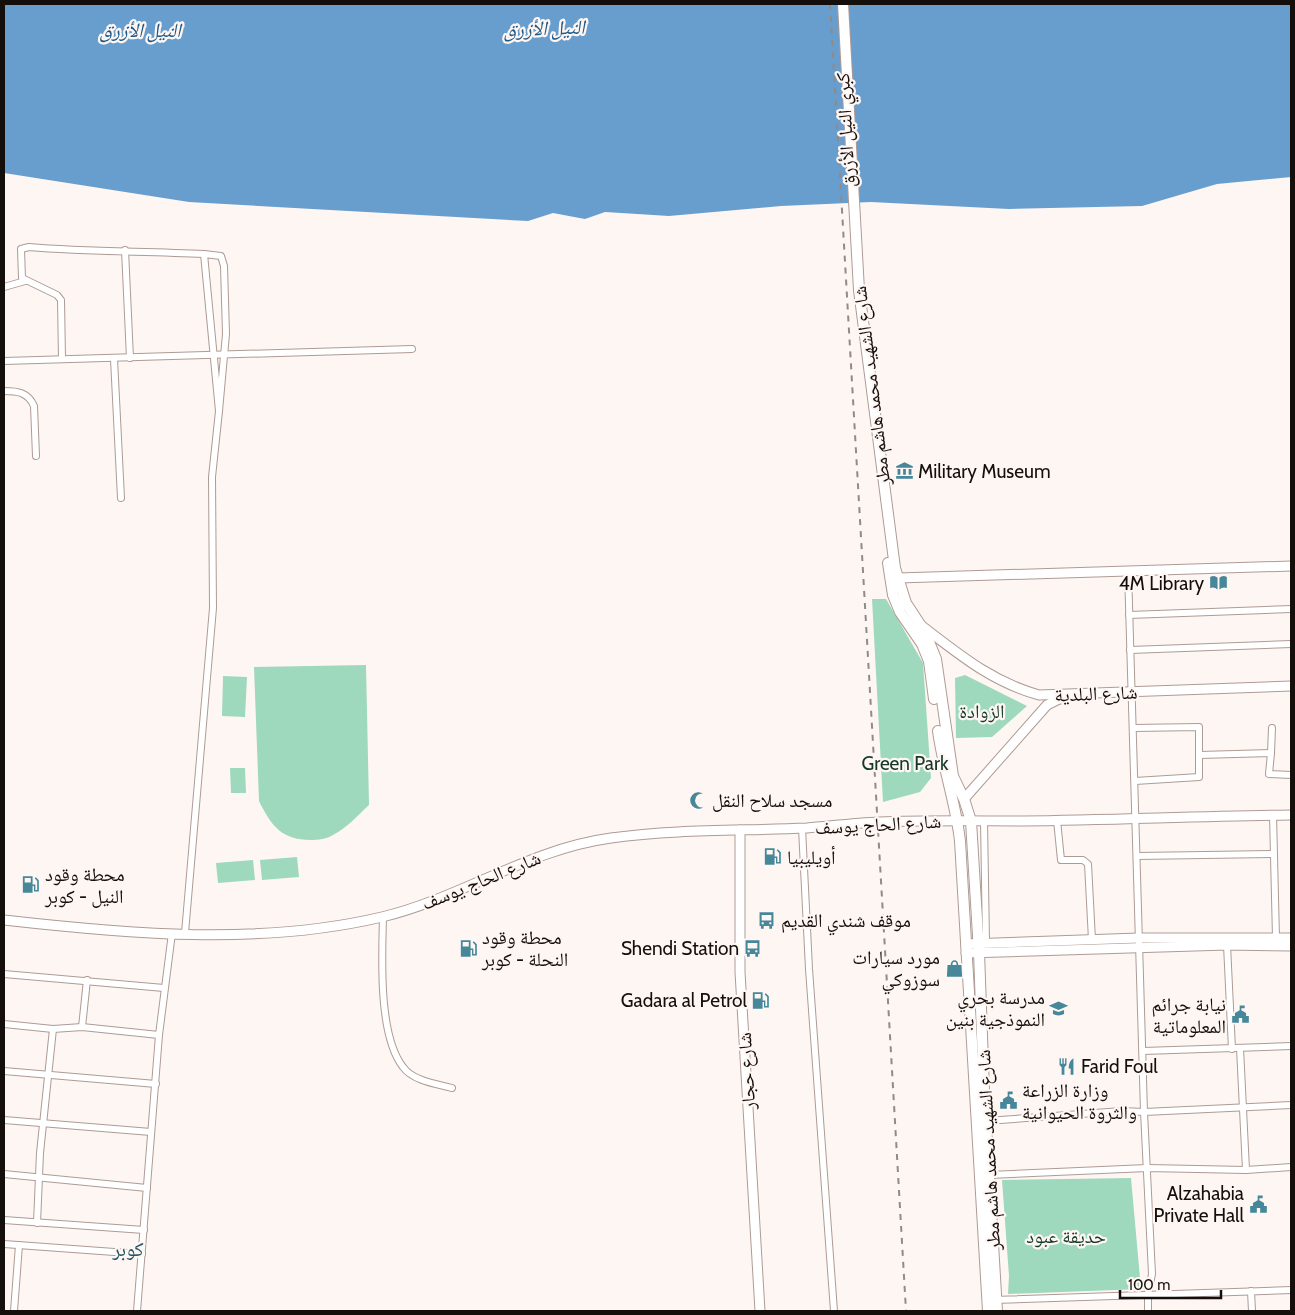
<svg xmlns="http://www.w3.org/2000/svg" width="1295" height="1315" viewBox="0 0 1295 1315" font-family="Cabin,'Noto Naskh Arabic',sans-serif">
<style>
.green{fill:#9ed8bd}
.water{fill:#689ece}
.lines{fill:none;stroke-linecap:round;stroke-linejoin:round}
.street-casing{stroke:#ae9b94;stroke-width:8}
.secondary-casing{stroke:#ae9b94;stroke-width:11}
.primary-casing{stroke:#ae9b94;stroke-width:12}
.street{stroke:#fff;stroke-width:6}
.secondary{stroke:#fff;stroke-width:9}
.primary{stroke:#fff;stroke-width:10}
.rail{stroke:#918a87;stroke-width:2;stroke-dasharray:6 6;stroke-linecap:butt}
.labels{text-anchor:middle;stroke-width:4.5;stroke-linejoin:round;paint-order:stroke}
.street-label{font-size:19px;fill:#150f0c;stroke:#fef6f3}
.poi-label{font-size:19px;fill:#150f0c;stroke:#fef6f3;text-anchor:start}
.park-label{font-size:19px;fill:#143729;stroke:#fef6f3}
.water-label{font-size:20px;font-style:italic;fill:#1e5988;stroke:#fef6f3}
.neighbourhood-label{font-size:20px;fill:#225665;stroke:#fef6f3}
</style>
<rect width="100%" height="100%" fill="#fef6f3"/>
<g class="green">
<polygon points="872,599 886,599 923,663 931,778 920,792 883,802"/>
<path d="M366,665L369,805C358,815 347,828 333,835C327,839 318,840 311,840C281,840 271,825 259,801L254,667Z"/>
<polygon points="965,675 1027,706 992,737 956,738 955,678"/>
<polygon points="223,676 247,677 245,717 222,716"/>
<polygon points="230,768 245,768 246,793 231,793"/>
<polygon points="297,857 299,877 262,880 260,860"/>
<polygon points="253,860 255,880 218,883 216,863"/>
<polygon points="1131,1178 1141,1289 1008,1294 1009,1276 1002,1180"/>
</g>
<polygon class="water" points="4,4 1291,4 1291,177 1217,184 1142,206 1009,209 871,202 781,206 669,216 605,212 585,219 553,213 528,221 189,202 4,173"/>
<g class="lines">
<defs>
<g id="street">
<polyline points="125,250 130,358"/>
<polygon points="204,254 221,256 224,266 226,334 219,411"/>
<polyline points="4,287 25,281"/>
<path d="M62,359L61,300L57,295L22,278L21,249L29,247C87,252 145,251 204,254"/>
<polyline points="114,359 121,498"/>
<polyline points="4,361 412,349"/>
<path d="M4,391C17,391 28,392 34,406L36,456"/>
<polyline points="1128,571 1144,1112 1152,1274 1148,1294 1148,1311"/>
<polyline points="1129,615 1291,609"/>
<polyline points="1130,650 1291,644"/>
<polyline points="1133,728 1199,727 1199,777 1135,781"/>
<polyline points="1271,753 1272,728"/>
<polyline points="1200,755 1271,753 1269,774 1291,775"/>
<polyline points="1273,815 1276,938"/>
<polyline points="984,820 986,942"/>
<polyline points="1057,820 1061,860 1083,860 1088,864 1092,940"/>
<polyline points="802,828 809,969 834,1311"/>
<polyline points="1137,856 1273,854"/>
<path d="M383,917C382,956 378,1035 403,1067C413,1081 437,1084 452,1088"/>
<polyline points="185,933 213,608 212,477 219,411"/>
<polyline points="1227,945 1232,1049"/>
<polyline points="4,974 164,988"/>
<polyline points="4,1024 53,1029 82,1027 159,1035"/>
<polyline points="82,1027 87,980"/>
<polyline points="1240,1048 1246,1170"/>
<polyline points="1143,1051 1291,1046"/>
<polyline points="4,1071 156,1084"/>
<polyline points="4,1120 151,1132"/>
<polyline points="986,1121 1122,1111 1144,1112 1291,1105"/>
<polyline points="4,1174 147,1188"/>
<polyline points="989,1175 1147,1168 1246,1170 1291,1167"/>
<polyline points="4,1220 144,1230"/>
<polyline points="37,1223 40,1153 53,1029"/>
<polyline points="4,1244 142,1254"/>
<polyline points="1251,1291 1252,1311"/>
<polyline points="993,1300 1291,1290"/>
<polyline points="14,1311 19,1245"/>
<polyline points="137,1311 159,1035 172,933"/>
</g>
<g id="secondary">
<polyline points="898,578 1291,566"/>
<path d="M922,626C960,655 992,682 1039,695L1291,686"/>
<polyline points="964,799 1047,705 1059,699 1066,699"/>
<polyline points="740,830 740,972 760,1311"/>
<path d="M4,920C128,934 259,946 382,917C461,898 529,849 611,838C676,829 741,831 807,828C831,826 855,823 879,822C927,820 975,821 1023,821C1112,820 1202,816 1291,815"/>
<polyline points="966,944 1139,938 1291,938"/>
<polyline points="966,953 1227,945 1291,946"/>
</g>
<g id="primary">
<polyline points="843,4 859,290 895,568 906,603 925,632 936,659 953,776 964,799 971,821 979,952 984,1091 997,1311"/>
<polyline points="888,563 893,595 900,612 922,644 929,661 934,699"/>
<path d="M938,731C943,768 956,804 960,841L988,1311"/>
</g>
</defs>
<use href="#street" class="street-casing"/>
<use href="#secondary" class="secondary-casing"/>
<use href="#primary" class="primary-casing"/>
<use href="#street" class="street"/>
<use href="#secondary" class="secondary"/>
<use href="#primary" class="primary"/>
<polyline class="rail" points="830,4 906,1311"/>
</g>
<defs>
<symbol id="museum-bare" viewBox="-9 -9 18 18"><path d="M0-6L6-3V-2H-6V-3ZM-5-1h2V3h-2ZM-1-1h2V3h-2ZM3-1h2V3H3ZM-6 4H6V6H-6Z" fill="#46879a" stroke="#fef6f3" stroke-width="2.5" paint-order="stroke"/></symbol>
<symbol id="library-bare" viewBox="-9 -9 18 18"><path d="M-6-4Q-3-5.5-.7-3.5V5Q-3 3-6 4ZM6-4Q3-5.5 .7-3.5V5Q3 3 6 4Z" fill="#46879a" stroke="#fef6f3" stroke-width="2.5" paint-order="stroke"/></symbol>
<symbol id="mosque-bare" viewBox="-9 -9 18 18"><path d="M3.5-4.9A6 6 0 1 0 3.5 4.9A5 5 0 1 1 3.5-4.9Z" fill="#46879a" stroke="#fef6f3" stroke-width="2.5" paint-order="stroke"/></symbol>
<symbol id="fuel-bare" viewBox="-9 -9 18 18"><path d="M-5.5-6h7V0h2V4h1.3V-2.5L3-4.5l.8-.8L6-3V5H2.5V1h-1V6h-7ZM-4.2-4.7v3.2H.2V-4.7Z" fill="#46879a" stroke="#fef6f3" stroke-width="2.5" paint-order="stroke"/></symbol>
<symbol id="bus-bare" viewBox="-9 -9 18 18"><path d="M-5-6H5V4H4V6H2V4H-2V6H-4V4H-5ZM-3.5-4V0h7V-4ZM-3.5 1.2v1.5H-2V1.2ZM2 1.2v1.5H3.5V1.2Z" fill="#46879a" stroke="#fef6f3" stroke-width="2.5" paint-order="stroke"/></symbol>
<symbol id="shop-bare" viewBox="-9 -9 18 18"><path d="M-5-2.5h2.3a2.7 3.5 0 0 1 5.4 0H5L5.5 6h-11ZM-1.5-2.5h3a1.5 2.3 0 0 0-3 0Z" fill="#46879a" stroke="#fef6f3" stroke-width="2.5" paint-order="stroke"/></symbol>
<symbol id="school-bare" viewBox="-9 -9 18 18"><path d="M0-5L7-2L0 1L-7-2ZM-4 1L0 2.5L4 1V4Q0 6-4 4Z" fill="#46879a" stroke="#fef6f3" stroke-width="2.5" paint-order="stroke"/></symbol>
<symbol id="civic-bare" viewBox="-9 -9 18 18"><path d="M-.6-6.5H3V-4.5H.6V-3L4-1V1h2V6H-6V1h2V-1L-.6-3ZM-1.2 2.5V6h2.4V2.5Z" fill="#46879a" stroke="#fef6f3" stroke-width="2.5" paint-order="stroke"/></symbol>
<symbol id="restaurant-bare" viewBox="-9 -9 18 18"><path d="M-5-6h1v4h1v-4h1v4h1v-4h1v5L-1.5 .5V6h-2V.5L-5-1ZM5-6V6H3V1.5H1.5Q1.5-4 5-6Z" fill="#46879a" stroke="#fef6f3" stroke-width="2.5" paint-order="stroke"/></symbol>
</defs>
<g fill-rule="evenodd">
<use href="#museum-bare" x="892" y="458" width="25" height="25"/>
<use href="#library-bare" x="1206" y="570" width="25" height="25"/>
<use href="#mosque-bare" x="686" y="788" width="25" height="25"/>
<use href="#fuel-bare" x="760" y="844" width="25" height="25"/>
<use href="#fuel-bare" x="18" y="872" width="25" height="25"/>
<use href="#bus-bare" x="754" y="908" width="25" height="25"/>
<use href="#fuel-bare" x="456" y="936" width="25" height="25"/>
<use href="#bus-bare" x="740" y="936" width="25" height="25"/>
<use href="#shop-bare" x="942" y="956" width="25" height="25"/>
<use href="#fuel-bare" x="748" y="988" width="25" height="25"/>
<use href="#school-bare" x="1046" y="996" width="25" height="25"/>
<use href="#civic-bare" x="1228" y="1002" width="25" height="25"/>
<use href="#restaurant-bare" x="1054" y="1054" width="25" height="25"/>
<use href="#civic-bare" x="996" y="1088" width="25" height="25"/>
<use href="#civic-bare" x="1246" y="1192" width="25" height="25"/>
</g>
<g class="labels">
<g class="street-label">
<text transform="translate(845 130) rotate(-93)" y="7">كبري النيل الأزرق</text>
<text transform="translate(871 386) rotate(-97)" y="7">شارع الشهيد محمد هاشم مطر</text>
<text transform="translate(1096 693) rotate(-2)" y="7">شارع البلدية</text>
<text transform="translate(878 824) rotate(-3)" y="7">شارع الحاج يوسف</text>
<text transform="translate(481 880) rotate(-22)" y="7">شارع الحاج يوسف</text>
<text transform="translate(746 1071) rotate(-93)" y="7">شارع حجار</text>
<text transform="translate(988 1150) rotate(-93)" y="7">شارع الشهيد محمد هاشم مطر</text>
</g>
<g class="poi-label">
<text x="918" y="478">Military Museum</text>
<text x="1204" y="590" text-anchor="end">4M Library</text>
<text x="712" y="807">مسجد سلاح النقل</text>
<text x="787" y="864">أويليبيا</text>
<text x="45" y="881">محطة وقود<tspan x="45" dy="22">النيل - كوبر</tspan></text>
<text x="781" y="927">موقف شندي القديم</text>
<text x="482" y="944">محطة وقود<tspan x="482" dy="22">النحلة - كوبر</tspan></text>
<text x="739" y="955" text-anchor="end">Shendi Station</text>
<text x="940" y="964" text-anchor="end">مورد سيارات<tspan x="940" dy="22">سوزوكي</tspan></text>
<text x="1045" y="1004" text-anchor="end">مدرسة بحري<tspan x="1045" dy="22">النموذجية بنين</tspan></text>
<text x="747" y="1007" text-anchor="end">Gadara al Petrol</text>
<text x="1226" y="1011" text-anchor="end">نيابة جرائم<tspan x="1226" dy="22">المعلوماتية</tspan></text>
<text x="1081" y="1073">Farid Foul</text>
<text x="1022" y="1097">وزارة الزراعة<tspan x="1022" dy="22">والثروة الحيوانية</tspan></text>
<text x="1244" y="1200" text-anchor="end">Alzahabia<tspan x="1244" dy="22">Private Hall</tspan></text>
</g>
<g class="park-label">
<text x="982" y="718">الزوادة</text>
<text x="905" y="770">Green Park</text>
<text x="1066" y="1243">حديقة عبود</text>
</g>
<g class="water-label">
<text transform="translate(544 28) rotate(-2)" y="7">النيل الأزرق</text>
<text x="140" y="37">النيل الأزرق</text>
</g>
<g class="neighbourhood-label">
<text x="128" y="1256">كوبر</text>
</g>
</g>
<rect width="1295" height="1315" fill="none" stroke="#150f0c" stroke-width="10"/>
<path d="M1120 1290v8h101v-8" fill="none" stroke="#150f0c" stroke-width="2.5"/>
<text x="1128" y="1290" font-size="15" fill="#150f0c" stroke="#fef6f3" stroke-width="4" paint-order="stroke">100 m</text>
</svg>
